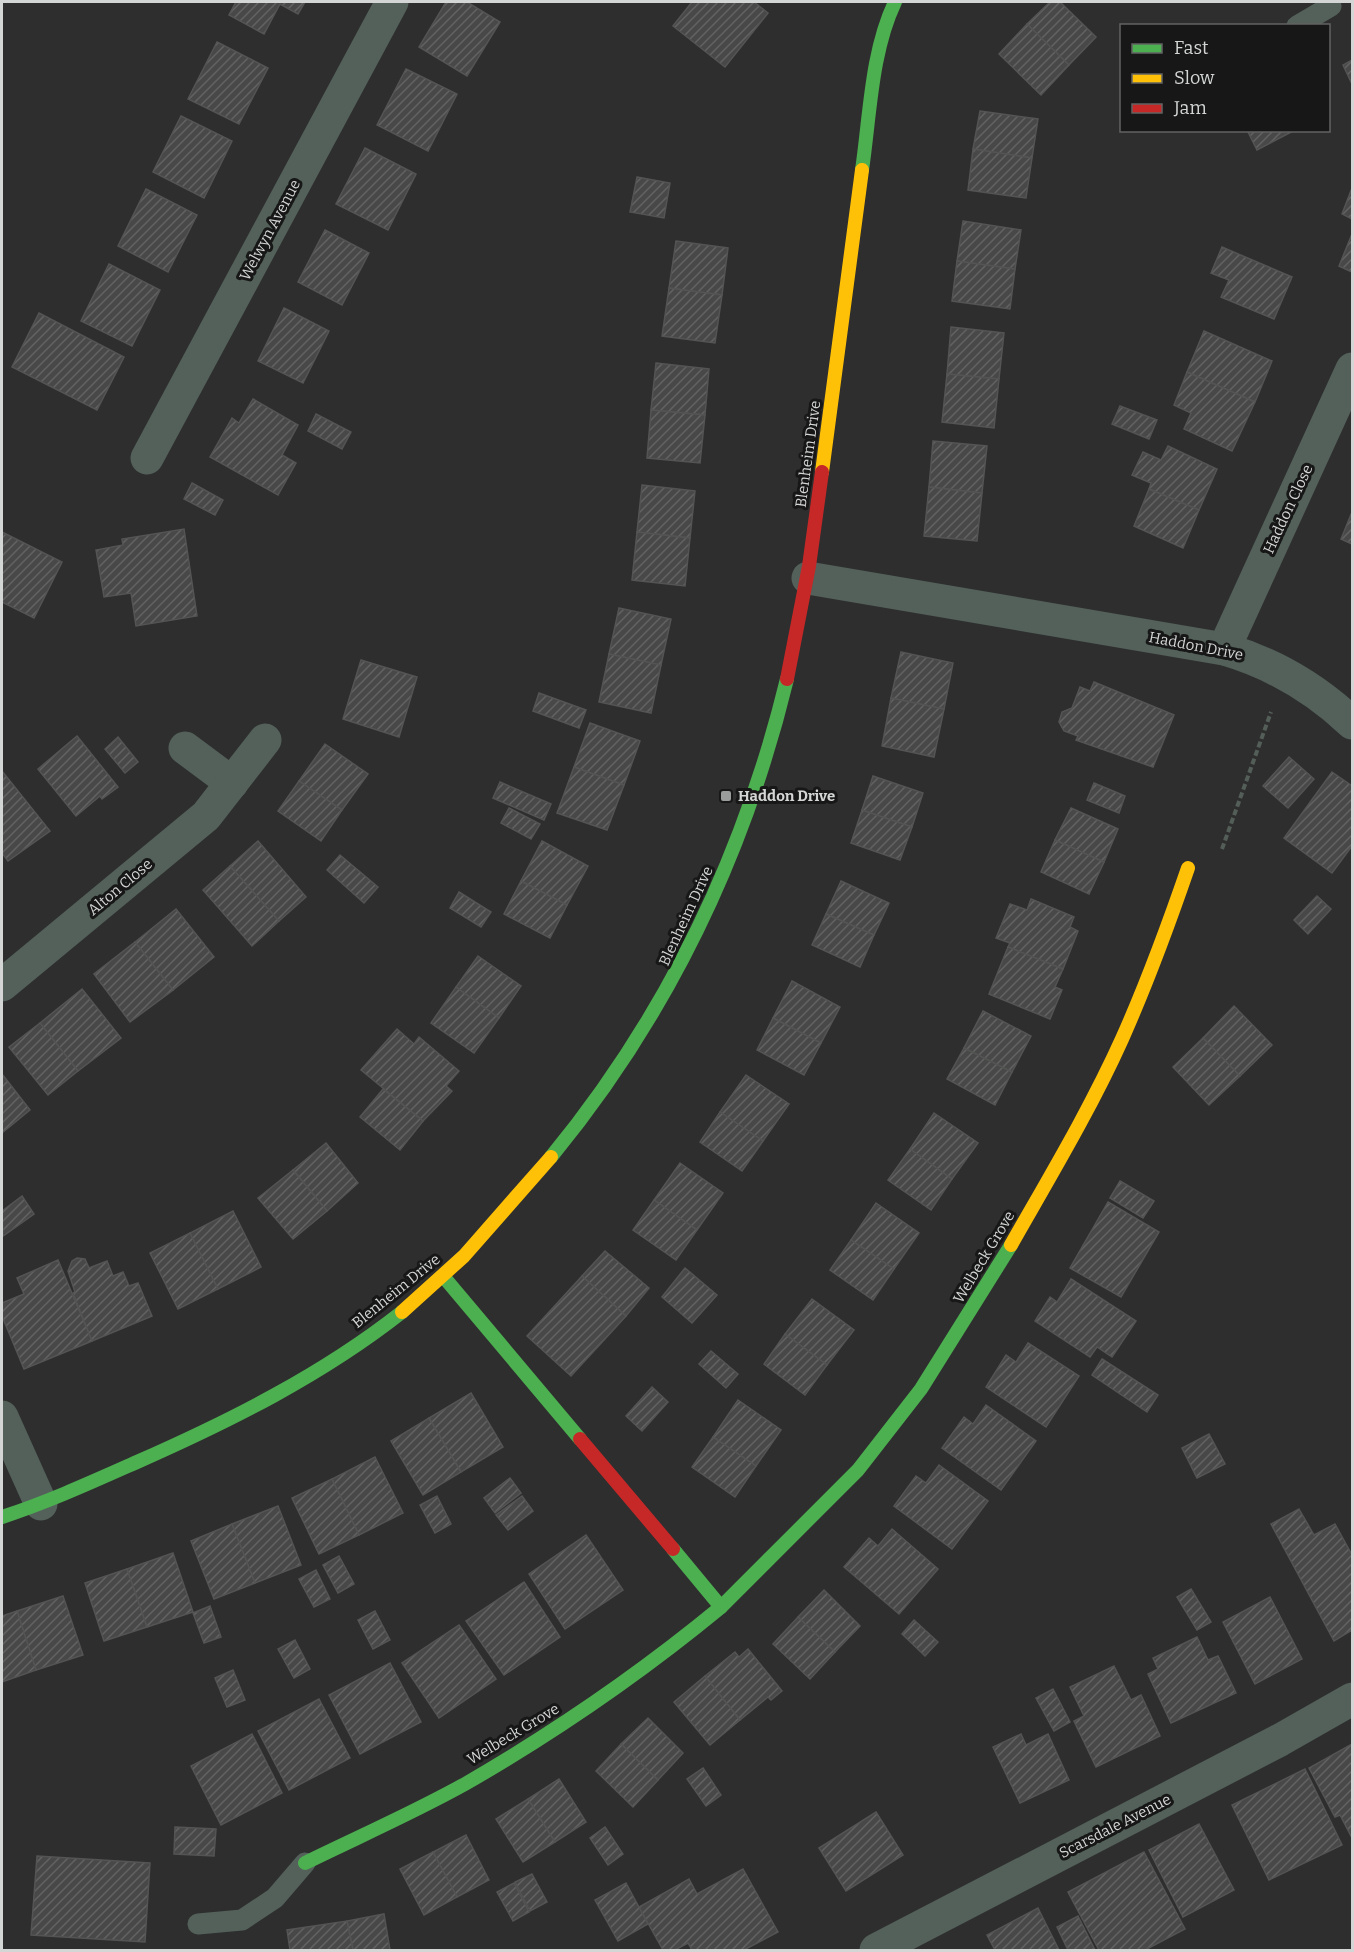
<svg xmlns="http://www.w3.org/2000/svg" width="1354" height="1952" viewBox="0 0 1354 1952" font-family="Bitter,serif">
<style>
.building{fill:url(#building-hatch);stroke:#535453;stroke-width:1.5}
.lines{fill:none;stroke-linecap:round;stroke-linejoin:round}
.path{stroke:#545e58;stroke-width:4;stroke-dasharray:6 3;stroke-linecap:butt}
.lane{stroke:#53615a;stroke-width:21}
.street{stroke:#53615a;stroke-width:33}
.fast{stroke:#4caf50;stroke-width:14}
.slow{stroke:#ffc107;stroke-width:14}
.jam{stroke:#c62828;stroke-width:14}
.poi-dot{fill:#9a9b9b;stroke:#161716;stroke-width:2}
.labels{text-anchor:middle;stroke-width:6;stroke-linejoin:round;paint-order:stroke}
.street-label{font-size:15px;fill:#d4d6d5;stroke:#161716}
.poi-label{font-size:15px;font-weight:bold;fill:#d4d6d5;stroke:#161716;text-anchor:start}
</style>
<defs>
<pattern id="building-hatch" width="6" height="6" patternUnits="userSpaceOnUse" patternTransform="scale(1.5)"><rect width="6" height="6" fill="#474847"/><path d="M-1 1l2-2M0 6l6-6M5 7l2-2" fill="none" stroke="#616261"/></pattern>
</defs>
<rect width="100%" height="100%" fill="#2e2e2e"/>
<g class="building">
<polygon points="236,2 305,2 298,14 280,4 264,34 229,15"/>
<polygon points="446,2 467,2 500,22 467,76 419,47"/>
<polygon points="692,2 754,2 768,13 725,67 673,26"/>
<polygon points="1050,2 1060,2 1096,37 1069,65 1027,24"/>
<polygon points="1027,24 1069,65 1041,95 999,54"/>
<polygon points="217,42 268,68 239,124 188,99"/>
<polygon points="1352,60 1352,84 1343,65"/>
<polygon points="406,69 457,94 428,151 377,125"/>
<polygon points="980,111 1038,119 1032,158 973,149"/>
<polygon points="181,116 232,141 204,198 153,172"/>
<polygon points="1247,130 1295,130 1257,150"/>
<polygon points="365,148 416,174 388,230 336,204"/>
<polygon points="973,149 1032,158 1026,198 968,190"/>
<polygon points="637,177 670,183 664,218 630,212"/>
<polygon points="1352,188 1352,219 1342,214"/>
<polygon points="146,189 197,215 168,272 118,246"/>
<polygon points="963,221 1021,230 1015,269 957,261"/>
<polygon points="325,230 369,253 342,305 298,282"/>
<polygon points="1352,234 1352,272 1339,266"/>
<polygon points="676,241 728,248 722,295 669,288"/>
<polygon points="1222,247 1292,277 1274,319 1221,297 1229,280 1211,273"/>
<polygon points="957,261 1015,269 1010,309 952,301"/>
<polygon points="109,264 160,290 132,346 81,321"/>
<polygon points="669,288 722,295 715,343 662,336"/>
<polygon points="284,308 329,331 303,383 258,361"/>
<polygon points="39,313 124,357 97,410 12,367"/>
<polygon points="951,327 1004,333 999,379 947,374"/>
<polygon points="1204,331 1272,361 1255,402 1187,372"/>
<polygon points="656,363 709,369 705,415 651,410"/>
<polygon points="1187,372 1255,402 1232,451 1184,429 1191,413 1174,405"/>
<polygon points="947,374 999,379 994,428 942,422"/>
<polygon points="253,399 298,425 282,455 296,463 278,495 210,457 232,418 239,423"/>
<polygon points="1120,406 1157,420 1149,439 1112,424"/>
<polygon points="651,410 705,415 700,463 647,458"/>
<polygon points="316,414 351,432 342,449 308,431"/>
<polygon points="933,441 987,446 982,493 929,487"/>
<polygon points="1168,446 1217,469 1199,510 1149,489 1151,483 1132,475 1143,452 1161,460"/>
<polygon points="192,483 223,500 215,515 184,499"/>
<polygon points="642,485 695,491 690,538 637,532"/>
<polygon points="929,487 982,493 977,541 924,536"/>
<polygon points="1149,489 1199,510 1183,548 1134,526"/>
<polygon points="1352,512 1352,544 1341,539"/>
<polygon points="184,529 197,616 136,626 131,593 104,597 96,550 123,545 122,539"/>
<polygon points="2,532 62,562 34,618 2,602"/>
<polygon points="637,532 690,538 685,586 632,580"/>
<polygon points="619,608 671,619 661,665 609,654"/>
<polygon points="901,652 953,663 944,709 891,698"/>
<polygon points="609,654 661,665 651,713 599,702"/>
<polygon points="361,660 417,677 399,737 343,719"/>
<polygon points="1094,682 1174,715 1153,767 1076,740 1078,736 1064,731 1059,722 1062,712 1072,708 1080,687 1090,691"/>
<polygon points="539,693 586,710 579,728 533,711"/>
<polygon points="891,698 944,709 934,757 882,746"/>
<polygon points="590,723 640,741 624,785 574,767"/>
<polygon points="77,736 118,787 102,799 100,796 76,816 38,769"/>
<polygon points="118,737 138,762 125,773 105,749"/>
<polygon points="325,744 368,774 342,810 299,781"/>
<polygon points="1289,757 1314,779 1288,808 1263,786"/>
<polygon points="574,767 624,785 607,830 557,813"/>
<polygon points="2,771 50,831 8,861 2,853"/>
<polygon points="1332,772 1352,786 1352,846 1332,873 1284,838"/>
<polygon points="873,776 923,793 912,827 862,810"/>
<polygon points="299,781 342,810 321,841 278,811"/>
<polygon points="500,782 551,804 544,820 493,798"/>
<polygon points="1094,783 1125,796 1119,813 1087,800"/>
<polygon points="509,808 540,824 531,839 501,823"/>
<polygon points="1071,808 1118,829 1104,862 1055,840"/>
<polygon points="862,810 912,827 900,860 851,843"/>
<polygon points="1055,840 1104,862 1089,894 1041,872"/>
<polygon points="258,841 306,897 279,921 230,866"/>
<polygon points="542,841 588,866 567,905 521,881"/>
<polygon points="340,855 378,887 364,903 327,870"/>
<polygon points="230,866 279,921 252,946 203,890"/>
<polygon points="521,881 567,905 550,938 504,914"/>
<polygon points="841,881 889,903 874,935 826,914"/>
<polygon points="459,892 491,912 481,927 450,908"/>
<polygon points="1317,896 1331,909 1308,934 1294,920"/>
<polygon points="1031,899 1074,917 1070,927 1078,931 1063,969 1008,947 1010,943 996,938 1010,904 1027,910"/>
<polygon points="176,909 214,957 173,990 135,942"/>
<polygon points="826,914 874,935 860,967 812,945"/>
<polygon points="135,942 173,990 130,1022 94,974"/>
<polygon points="1008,947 1063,969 1055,987 1062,990 1050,1019 989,994"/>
<polygon points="478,956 521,986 499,1018 456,987"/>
<polygon points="792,981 840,1007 821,1043 773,1018"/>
<polygon points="456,987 499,1018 474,1053 431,1023"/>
<polygon points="82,989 121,1038 78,1071 40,1023"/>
<polygon points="1234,1006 1272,1045 1240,1076 1203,1038"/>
<polygon points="983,1011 1031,1036 1012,1072 964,1048"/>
<polygon points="773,1018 821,1043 804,1075 757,1050"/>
<polygon points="40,1023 78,1071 48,1095 9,1047"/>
<polygon points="397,1029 414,1044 419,1037 459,1071 446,1086 452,1091 423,1121 361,1070"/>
<polygon points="1203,1038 1240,1076 1209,1105 1173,1067"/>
<polygon points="964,1048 1012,1072 995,1105 947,1079"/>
<polygon points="2,1074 30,1110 2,1133"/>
<polygon points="746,1075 789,1104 763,1141 720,1112"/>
<polygon points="383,1089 423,1121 400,1150 360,1117"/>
<polygon points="720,1112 763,1141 742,1171 700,1142"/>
<polygon points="934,1113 978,1143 952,1179 910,1149"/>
<polygon points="326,1143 358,1183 327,1211 293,1170"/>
<polygon points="910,1149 952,1179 931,1210 888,1180"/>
<polygon points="680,1163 723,1193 697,1230 654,1200"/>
<polygon points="293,1170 327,1211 293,1239 258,1198"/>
<polygon points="1120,1181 1154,1201 1143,1218 1110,1198"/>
<polygon points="22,1196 34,1214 3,1236 2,1211"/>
<polygon points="654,1200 697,1230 676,1260 633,1230"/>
<polygon points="1108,1202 1159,1232 1121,1297 1070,1268"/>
<polygon points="876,1203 919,1233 894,1269 851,1240"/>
<polygon points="233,1211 261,1267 218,1289 190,1233"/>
<polygon points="190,1233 218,1289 178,1309 150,1253"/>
<polygon points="851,1240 894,1269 873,1300 830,1270"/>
<polygon points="605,1251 649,1288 626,1316 582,1276"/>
<polygon points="77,1258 85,1259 89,1268 107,1261 113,1276 123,1272 129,1286 138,1283 152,1316 92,1341 73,1293 75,1292 68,1271 72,1261"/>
<polygon points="58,1260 92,1341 24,1369 2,1316 2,1303 24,1294 17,1278"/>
<polygon points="685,1268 717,1295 692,1323 662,1297"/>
<polygon points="582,1276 626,1316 571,1376 527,1336"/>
<polygon points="1071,1279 1136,1321 1112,1357 1097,1347 1090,1357 1035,1321 1050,1297 1057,1302"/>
<polygon points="812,1299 854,1330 827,1365 785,1334"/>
<polygon points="785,1334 827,1365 805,1395 764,1364"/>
<polygon points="1028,1343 1079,1376 1046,1427 986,1387 1006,1355 1016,1362"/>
<polygon points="711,1351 738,1374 726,1388 699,1364"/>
<polygon points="1102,1359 1158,1395 1147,1412 1092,1375"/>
<polygon points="652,1387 668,1402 642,1431 626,1416"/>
<polygon points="471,1393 503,1447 461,1472 429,1418"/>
<polygon points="738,1400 781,1430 756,1466 713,1437"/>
<polygon points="986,1405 1036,1441 1001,1490 942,1448 964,1417 973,1424"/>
<polygon points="429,1418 461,1472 423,1495 391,1441"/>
<polygon points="1209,1434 1225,1464 1197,1478 1182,1448"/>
<polygon points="713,1437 756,1466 735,1497 692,1467"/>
<polygon points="375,1457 403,1513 359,1535 332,1479"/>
<polygon points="939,1465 988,1501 952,1549 894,1506 916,1476 926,1483"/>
<polygon points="510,1478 521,1493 495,1513 484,1498"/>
<polygon points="332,1479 359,1535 319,1554 292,1498"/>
<polygon points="437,1496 451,1524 435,1533 420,1505"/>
<polygon points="522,1496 533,1511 508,1530 496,1515"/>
<polygon points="278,1506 301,1565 255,1583 232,1524"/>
<polygon points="1299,1509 1314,1535 1335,1524 1352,1555 1352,1630 1334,1641 1271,1524"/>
<polygon points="232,1524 255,1583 214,1599 191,1541"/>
<polygon points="892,1529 938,1569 899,1614 844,1567 869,1538 878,1546"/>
<polygon points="586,1535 623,1590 565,1629 529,1574"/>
<polygon points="173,1553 193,1612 147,1627 127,1569"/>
<polygon points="339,1556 354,1584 338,1593 323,1565"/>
<polygon points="127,1569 147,1627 104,1641 85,1583"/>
<polygon points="316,1570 330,1599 314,1607 299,1579"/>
<polygon points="524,1582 560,1637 504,1675 466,1621"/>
<polygon points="1191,1589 1211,1622 1197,1630 1177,1597"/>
<polygon points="824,1590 860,1626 835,1652 798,1617"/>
<polygon points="63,1596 83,1655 36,1670 17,1611"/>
<polygon points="1270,1597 1302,1659 1255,1684 1223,1622"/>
<polygon points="210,1606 221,1637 204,1643 193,1613"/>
<polygon points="17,1611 36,1670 2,1682 2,1616"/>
<polygon points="375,1611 390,1640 373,1649 358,1620"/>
<polygon points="798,1617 835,1652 810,1679 773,1644"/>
<polygon points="914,1620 938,1642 925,1656 902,1634"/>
<polygon points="459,1625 496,1679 439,1718 402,1663"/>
<polygon points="1197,1637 1208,1660 1218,1656 1236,1693 1171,1723 1148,1674 1158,1669 1153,1658"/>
<polygon points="295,1640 310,1669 294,1678 278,1649"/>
<polygon points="748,1649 782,1691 771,1700 768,1697 740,1720 705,1676 735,1652 739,1657"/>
<polygon points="390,1663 421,1722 360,1754 329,1695"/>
<polygon points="1114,1666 1131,1700 1141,1695 1160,1736 1096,1767 1074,1721 1084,1716 1070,1687"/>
<polygon points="233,1670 245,1700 227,1707 215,1678"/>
<polygon points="705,1676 740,1720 710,1745 674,1702"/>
<polygon points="1053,1689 1070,1722 1054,1731 1036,1698"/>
<polygon points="319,1699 350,1758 289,1790 258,1731"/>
<polygon points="648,1718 683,1753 658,1780 621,1744"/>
<polygon points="252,1734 282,1793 221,1825 191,1766"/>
<polygon points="1021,1734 1026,1745 1048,1734 1069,1780 1020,1803 993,1747"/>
<polygon points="621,1744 658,1780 633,1807 596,1771"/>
<polygon points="1352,1744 1352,1838 1340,1815 1335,1817 1309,1768"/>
<polygon points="703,1768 721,1795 706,1806 687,1779"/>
<polygon points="1305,1769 1342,1845 1269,1880 1232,1805"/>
<polygon points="559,1779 586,1822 555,1842 528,1799"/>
<polygon points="528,1799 555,1842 523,1862 496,1819"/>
<polygon points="876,1812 903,1855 846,1891 819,1848"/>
<polygon points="1199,1824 1234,1890 1183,1917 1149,1850"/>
<polygon points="175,1827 216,1829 214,1856 174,1854"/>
<polygon points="605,1827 623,1854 608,1865 590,1838"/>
<polygon points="466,1835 489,1880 457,1897 433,1852"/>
<polygon points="433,1852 457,1897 424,1915 400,1869"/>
<polygon points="1144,1852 1185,1929 1145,1950 1099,1950 1068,1892"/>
<polygon points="37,1856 150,1863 145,1942 31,1935"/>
<polygon points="743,1869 778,1932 744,1950 692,1950 688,1943 675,1950 663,1950 639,1907 689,1879 697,1894"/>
<polygon points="532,1874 547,1902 530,1911 515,1882"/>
<polygon points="514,1883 529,1912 513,1921 497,1892"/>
<polygon points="626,1883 648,1924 618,1941 595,1900"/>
<polygon points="1038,1908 1059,1950 995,1950 987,1935"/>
<polygon points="384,1914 390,1950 353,1950 347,1921"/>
<polygon points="1078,1916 1095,1950 1068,1950 1057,1927"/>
<polygon points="347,1921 353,1950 290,1950 287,1930"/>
</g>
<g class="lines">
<polyline class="path" points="1222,849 1271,712"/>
<g class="lane">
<polyline points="1297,26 1331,6 1328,2"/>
<polyline points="198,1924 242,1920 275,1898 305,1863"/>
</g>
<g class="street">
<polyline points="147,458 392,2"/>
<path d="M808,578L1224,649C1272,663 1316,689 1352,723"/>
<polyline points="1224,649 1352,369"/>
<polyline points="185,748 232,783"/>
<polyline points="2,985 206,816 265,740"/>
<polyline points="2,1417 41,1504"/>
<polyline points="876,1950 1280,1740 1352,1699"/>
</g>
<g class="fast">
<path d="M862,170C870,116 871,52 895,2"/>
<path d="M551,1157C667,1016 744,856 787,679"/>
<polyline points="443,1276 580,1439"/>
<path d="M2,1517C48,1502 92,1482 137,1462C230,1421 322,1375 402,1312"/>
<polyline points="721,1607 858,1470 921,1389 1011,1245"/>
<path d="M305,1863C358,1837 413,1813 465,1784C555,1732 641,1673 721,1607L673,1549"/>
</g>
<g class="slow">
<polyline points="822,472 862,170"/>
<path d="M1011,1245C1049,1178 1090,1110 1122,1039C1147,983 1168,926 1188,868"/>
<polyline points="402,1312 464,1256 551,1157"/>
</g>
<g class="jam">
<polyline points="787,679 809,566 822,472"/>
<polyline points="580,1439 673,1549"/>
</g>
</g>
<rect class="poi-dot" x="720" y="790" width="12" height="12" rx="3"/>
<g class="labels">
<g class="street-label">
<text transform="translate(270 230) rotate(-62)" y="5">Welwyn Avenue</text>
<text transform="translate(808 454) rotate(-82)" y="5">Blenheim Drive</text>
<text transform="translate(1288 509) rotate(-65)" y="5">Haddon Close</text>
<text transform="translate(1196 646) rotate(11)" y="5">Haddon Drive</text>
<text transform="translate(120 887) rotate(-40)" y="5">Alton Close</text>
<text transform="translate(686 916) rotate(-65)" y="5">Blenheim Drive</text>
<text transform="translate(984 1257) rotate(-59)" y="5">Welbeck Grove</text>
<text transform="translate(396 1291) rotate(-39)" y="5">Blenheim Drive</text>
<text transform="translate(513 1734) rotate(-31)" y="5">Welbeck Grove</text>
<text transform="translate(1115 1826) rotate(-27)" y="5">Scarsdale Avenue</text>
</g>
<g class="poi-label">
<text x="738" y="801">Haddon Drive</text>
</g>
</g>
<rect width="1354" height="1952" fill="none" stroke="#d4d6d5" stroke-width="6"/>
<rect x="1120" y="24" width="210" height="108" fill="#161716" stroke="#626362" stroke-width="1.5"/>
<rect x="1132" y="44" width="30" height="9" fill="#4caf50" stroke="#626362" stroke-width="1.5"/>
<text x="1174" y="54" font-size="18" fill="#d4d6d5">Fast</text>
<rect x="1132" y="74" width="30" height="9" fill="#ffc107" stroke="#626362" stroke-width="1.5"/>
<text x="1174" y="84" font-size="18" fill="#d4d6d5">Slow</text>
<rect x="1132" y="104" width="30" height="9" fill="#c62828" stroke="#626362" stroke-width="1.5"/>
<text x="1174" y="114" font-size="18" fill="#d4d6d5">Jam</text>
</svg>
